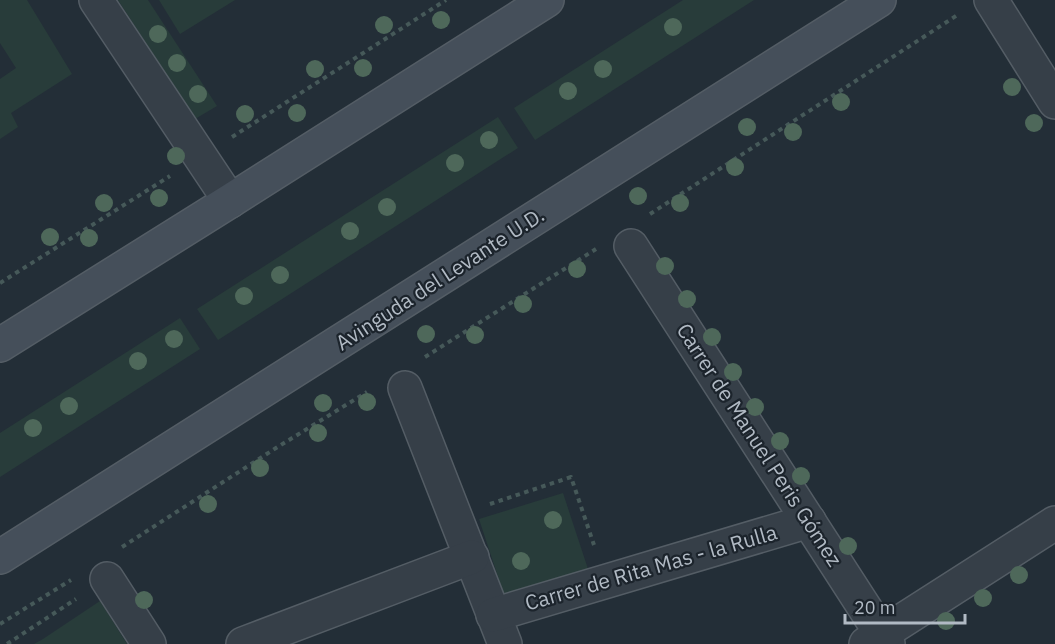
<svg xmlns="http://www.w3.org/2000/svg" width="1055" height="644" viewBox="0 0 1055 644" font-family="'IBM Plex Sans',sans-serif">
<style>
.green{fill:#283c3a}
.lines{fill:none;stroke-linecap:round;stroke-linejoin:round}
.street-casing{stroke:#545d65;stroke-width:36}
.secondary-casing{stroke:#545d65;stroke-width:36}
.path{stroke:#465959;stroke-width:4;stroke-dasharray:4.5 4.5;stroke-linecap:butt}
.street{stroke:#363f48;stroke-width:33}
.secondary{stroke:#454f5a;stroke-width:33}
.tree{fill:#4e685a}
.labels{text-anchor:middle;stroke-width:4.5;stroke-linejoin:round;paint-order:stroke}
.street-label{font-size:21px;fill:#b1bac4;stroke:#1c242c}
</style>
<rect width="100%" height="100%" fill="#232e37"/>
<g class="green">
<polygon points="0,0 27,0 72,74 11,113 18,127 0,139 0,79 16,68 0,43"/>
<polygon points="118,0 148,0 217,106 195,119"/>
<polygon points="159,0 235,0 180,34"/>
<polygon points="683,0 754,0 535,140 514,108"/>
<polygon points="498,117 518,148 218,340 197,309"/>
<polygon points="180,318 200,349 0,477 0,433"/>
<polygon points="563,493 589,572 505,598 479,519"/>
<polygon points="100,601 127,644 34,644 43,639"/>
</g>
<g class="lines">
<defs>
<g id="street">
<polyline points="96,0 230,201"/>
<polyline points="991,0 1055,102"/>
<polyline points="631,246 888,644"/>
<polyline points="405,388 505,644"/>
<polyline points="107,579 149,644"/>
<polyline points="493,615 809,521"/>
<polyline points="243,644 472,557"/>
<polyline points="866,644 1055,523"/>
</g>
<g id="secondary">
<polyline points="0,345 230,201 547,0"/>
<polyline points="0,557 879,0"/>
</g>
</defs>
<use href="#street" class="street-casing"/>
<use href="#secondary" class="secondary-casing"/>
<g class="path">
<polyline points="232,137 446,0"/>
<polyline points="650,214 959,14"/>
<polyline points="0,283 170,176"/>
<polyline points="425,357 596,249"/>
<polyline points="490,504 571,477 594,545"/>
<polyline points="122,547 276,448 367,392"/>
<polyline points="0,624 71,580"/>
<polyline points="7,644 76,599"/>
</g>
<use href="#street" class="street"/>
<use href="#secondary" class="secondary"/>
</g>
<g class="tree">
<circle cx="441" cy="20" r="9"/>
<circle cx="384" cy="25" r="9"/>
<circle cx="673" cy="27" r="9"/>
<circle cx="158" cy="34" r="9"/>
<circle cx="177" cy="63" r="9"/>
<circle cx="363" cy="68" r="9"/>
<circle cx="315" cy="69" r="9"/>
<circle cx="603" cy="69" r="9"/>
<circle cx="1012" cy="87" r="9"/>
<circle cx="568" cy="91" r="9"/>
<circle cx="198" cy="94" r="9"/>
<circle cx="841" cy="102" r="9"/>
<circle cx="297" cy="113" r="9"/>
<circle cx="245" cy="114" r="9"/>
<circle cx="1034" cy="123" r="9"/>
<circle cx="747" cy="127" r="9"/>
<circle cx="793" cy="132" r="9"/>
<circle cx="489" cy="140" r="9"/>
<circle cx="176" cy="156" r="9"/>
<circle cx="455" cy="163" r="9"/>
<circle cx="735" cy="167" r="9"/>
<circle cx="638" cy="196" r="9"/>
<circle cx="159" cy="198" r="9"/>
<circle cx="104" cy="203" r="9"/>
<circle cx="680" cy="203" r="9"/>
<circle cx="387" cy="207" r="9"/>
<circle cx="350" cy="231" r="9"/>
<circle cx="50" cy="237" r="9"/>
<circle cx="89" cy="238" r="9"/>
<circle cx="665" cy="266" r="9"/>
<circle cx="577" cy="269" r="9"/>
<circle cx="280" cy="275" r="9"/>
<circle cx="244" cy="296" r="9"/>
<circle cx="687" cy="299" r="9"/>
<circle cx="523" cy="304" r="9"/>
<circle cx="426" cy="334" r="9"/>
<circle cx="475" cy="335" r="9"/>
<circle cx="712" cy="337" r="9"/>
<circle cx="174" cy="339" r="9"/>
<circle cx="138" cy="361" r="9"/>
<circle cx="733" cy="372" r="9"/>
<circle cx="367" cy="402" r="9"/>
<circle cx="323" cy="403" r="9"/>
<circle cx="69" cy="406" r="9"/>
<circle cx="755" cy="407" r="9"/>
<circle cx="33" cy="428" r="9"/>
<circle cx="318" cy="433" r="9"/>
<circle cx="780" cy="441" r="9"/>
<circle cx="260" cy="468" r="9"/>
<circle cx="801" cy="476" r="9"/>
<circle cx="208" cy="504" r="9"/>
<circle cx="553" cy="520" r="9"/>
<circle cx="848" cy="546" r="9"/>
<circle cx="521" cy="561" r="9"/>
<circle cx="1019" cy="575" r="9"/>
<circle cx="983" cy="598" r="9"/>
<circle cx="144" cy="600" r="9"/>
<circle cx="946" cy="621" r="9"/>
</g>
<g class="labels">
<g class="street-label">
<text transform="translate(440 279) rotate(-33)" y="7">Avinguda del Levante U.D.</text>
<text transform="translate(759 445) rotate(57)" y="7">Carrer de Manuel Peris Gómez</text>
<text transform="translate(651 568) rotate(-16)" y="7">Carrer de Rita Mas - la Rulla</text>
</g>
</g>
<path d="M845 614v9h120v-9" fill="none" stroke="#b1bac4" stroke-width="3"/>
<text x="854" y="614" font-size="18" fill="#b1bac4" stroke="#1c242c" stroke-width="4.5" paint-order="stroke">20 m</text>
</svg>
